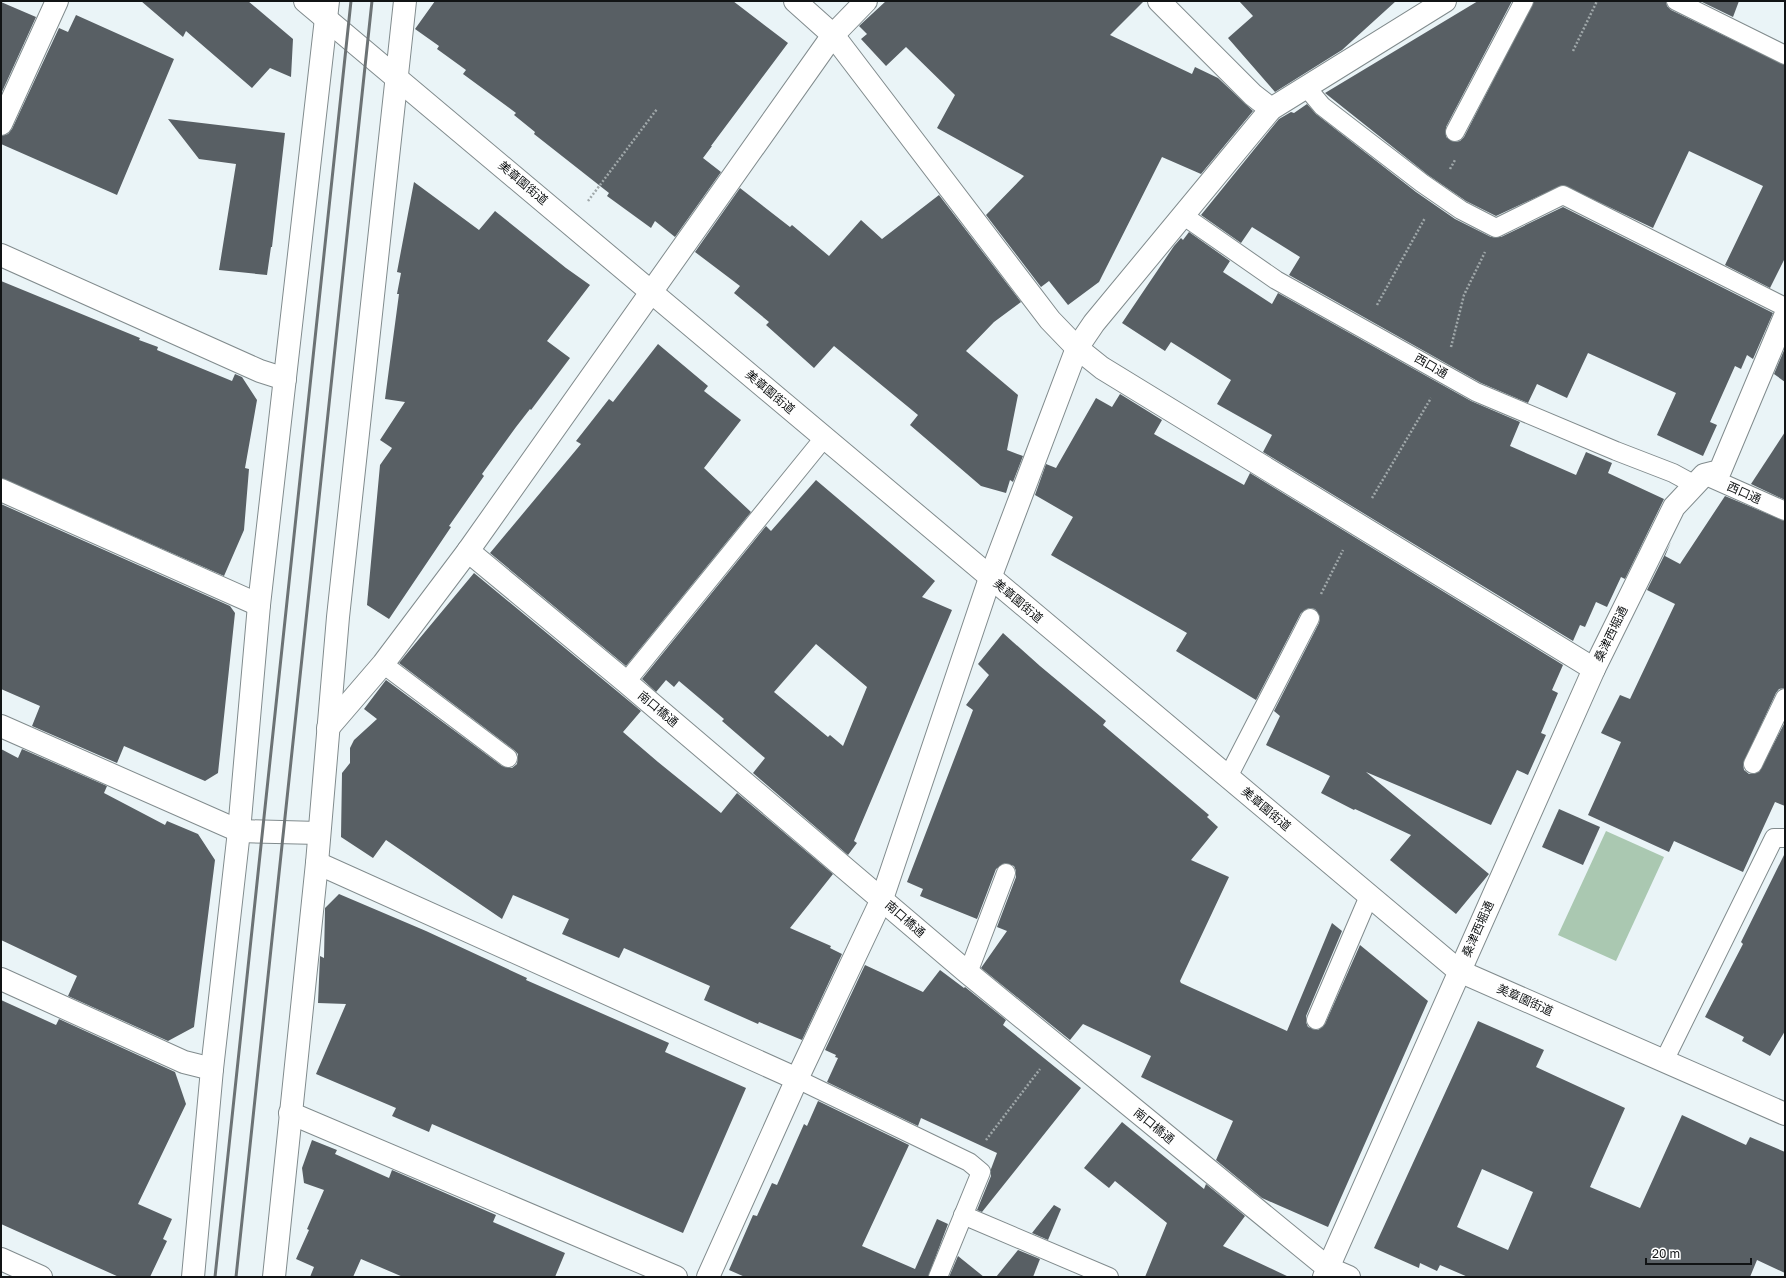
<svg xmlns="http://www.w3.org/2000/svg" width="1786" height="1278" viewBox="0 0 1786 1278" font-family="'Golos Text','Noto Sans JP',sans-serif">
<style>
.green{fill:#aac8b1}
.building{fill:#585f64;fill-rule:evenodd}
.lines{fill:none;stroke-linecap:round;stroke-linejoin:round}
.service-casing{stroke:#818b8d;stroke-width:20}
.minor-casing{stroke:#818b8d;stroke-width:24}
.tertiary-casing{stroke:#818b8d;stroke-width:24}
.path{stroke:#a0a8aa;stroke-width:2.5;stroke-dasharray:2 2;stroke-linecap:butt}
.service{stroke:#fff;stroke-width:18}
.minor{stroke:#fff;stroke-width:22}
.tertiary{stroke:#fff;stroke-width:22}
.rail{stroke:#6c7274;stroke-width:3}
.labels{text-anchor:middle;stroke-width:4;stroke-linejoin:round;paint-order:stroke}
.street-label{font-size:12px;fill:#111415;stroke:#fff}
</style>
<rect width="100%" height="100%" fill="#eaf4f7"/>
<polygon class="green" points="1606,831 1664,857 1616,961 1558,935"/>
<g class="building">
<polygon points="141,1 248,1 293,39 291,77 270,68 252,88 186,31 183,37"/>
<polygon points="435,1 733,1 788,43 711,146 712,146 703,158 721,172 675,237 655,221 651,228 607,196 609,193 534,134 535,132 514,115 516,113 463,74 466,70 437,49 439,46 415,29"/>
<polygon points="886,1 1144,1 1110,35 1192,74 1195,67 1218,78 1253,111 1201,174 1162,157 1099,282 1068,305 1049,281 1041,287 986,215 1024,176 937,128 955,95 906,47 886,66 861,39 867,34 859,26"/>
<polygon points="1239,1 1396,1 1342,50 1275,92 1228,38 1253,16"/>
<polygon points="1478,1 1512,1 1446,127 1446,137 1455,142 1460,141 1464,137 1534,1 1666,1 1667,6 1671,10 1785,65 1785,258 1770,288 1725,265 1763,186 1689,151 1653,228 1563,185 1496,216 1466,201 1428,175 1325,93"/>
<polygon points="1700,1 1739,1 1733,17"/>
<polygon points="1,2 36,17 1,94"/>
<polygon points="76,15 174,59 117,195 1,144 1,136 8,134 12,129 59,28 68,32"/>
<polygon points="1307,104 1316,114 1416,192 1455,219 1491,237 1501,237 1563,207 1773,313 1753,359 1747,355 1741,369 1735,366 1710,422 1717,425 1703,456 1657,435 1676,393 1588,353 1567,398 1537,384 1528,403 1481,383 1289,275 1300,257 1252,227 1241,243 1201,215 1279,119 1291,112 1294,113"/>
<polygon points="168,119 285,133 272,247 271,247 267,275 219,270 236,164 199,159"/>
<polygon points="414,182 479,230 495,211 566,268 590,285 547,341 570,358 531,410 530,409 516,427 482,474 484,476 449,526 451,527 389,619 367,605 380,465 392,448 380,440 405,402 385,399 399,294 397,294 401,273 397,272"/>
<polygon points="740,188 790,227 792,225 829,256 861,220 882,239 939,195 1021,302 994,322 966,351 1018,395 1007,450 1023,456 1013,482 1010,480 1006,493 981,486 910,425 918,415 834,346 814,368 766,325 769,322 734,293 740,286 695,252"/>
<polygon points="1189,232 1230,261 1223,272 1272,304 1278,293 1471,401 1520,422 1510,446 1576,475 1586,452 1612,463 1608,473 1664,499 1625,579 1621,577 1607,607 1596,602 1585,627 1580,625 1573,641 1263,452 1272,435 1217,404 1231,380 1171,342 1165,351 1122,323 1174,246 1181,238 1183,240"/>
<polygon points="1,281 140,338 139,340 158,347 157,350 232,381 235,374 242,377 257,400 245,468 249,469 244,530 224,576 1,478"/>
<polygon points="658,344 708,386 704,391 741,420 704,468 751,512 626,666 490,553 581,444 576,441 609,399 613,402"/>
<polygon points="1785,348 1785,382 1774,374"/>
<polygon points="1120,394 1162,420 1154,434 1244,485 1250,473 1563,665 1552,690 1558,693 1541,733 1546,735 1528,775 1517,770 1491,825 1366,772 1489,874 1456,914 1390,860 1411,835 1355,809 1354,810 1321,793 1330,776 1266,745 1280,716 1274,711 1319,623 1320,617 1315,609 1309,608 1301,613 1256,700 1176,651 1187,633 1051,555 1073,517 1035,495 1046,464 1056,468 1096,398 1112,407"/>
<polygon points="1785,432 1785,500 1751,484"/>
<path d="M816,480L935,581L922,597L952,610L854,841L857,843L848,855L753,773L765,758L722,721L724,719L679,681L674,687L666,680L656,692L642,679L766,526L771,531ZM816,644L867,687L843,746L830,735L828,737L774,692Z"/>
<polygon points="1725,496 1785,521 1785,688 1779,689 1776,693 1743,764 1744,770 1749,774 1759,772 1785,722 1785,806 1775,802 1743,872 1674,841 1669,852 1588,815 1621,742 1601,733 1620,695 1630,699 1675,604 1647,590 1671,542 1665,556 1680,564"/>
<polygon points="1,504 230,606 235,613 218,773 205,781 124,746 117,763 32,726 40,706 1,689"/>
<polygon points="474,573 641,711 623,732 658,762 721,813 737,793 833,874 790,928 831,946 830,948 842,954 802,1040 759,1022 758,1024 704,1000 710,986 624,948 619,958 562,934 569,919 513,895 502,919 386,840 373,858 341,837 342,773 350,763 350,748 354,740 377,719 364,709 386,680 502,766 512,768 517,764 518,754 514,750 399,663"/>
<polygon points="1003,633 1040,666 1106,721 1103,725 1209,815 1207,817 1218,827 1191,860 1229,877 1180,981 1181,983 1287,1031 1332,923 1342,931 1306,1016 1306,1022 1308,1027 1318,1030 1325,1024 1360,945 1428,1001 1328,1227 1262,1198 1216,1160 1233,1121 1141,1077 1151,1056 1083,1024 1070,1040 981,968 1007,931 997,927 1016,877 1016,871 1014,866 1005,863 996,869 977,919 920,896 923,889 907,882 973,710 966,705 989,675 978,664"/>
<polygon points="1,749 18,758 22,749 107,786 104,793 165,825 167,821 198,834 215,860 194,1027 168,1041 68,996 77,976 1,940"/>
<polygon points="1559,809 1600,827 1583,865 1542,847"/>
<polygon points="1785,853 1785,1031 1770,1056 1742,1041 1744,1037 1705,1017 1743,944 1741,942"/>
<polygon points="339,894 426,931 527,978 526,980 669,1043 665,1052 746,1088 683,1233 432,1124 429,1132 392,1116 396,1108 316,1074 346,1004 318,1003 320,956 324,958 325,908"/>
<polygon points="865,965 923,992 940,970 964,988 965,987 1006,1020 1003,1025 1081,1088 982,1212 977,1210 991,1176 991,1169 997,1153 921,1118 918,1126 827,1082 838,1058 835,1057 836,1055 825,1050"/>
<polygon points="1,1000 56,1025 59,1019 175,1072 186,1104 138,1204 172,1219 163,1239 167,1241 150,1277 119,1277 1,1224"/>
<path d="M1478,1021L1544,1050L1536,1067L1625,1108L1590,1187L1640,1208L1682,1115L1746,1145L1750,1137L1785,1152V1273L1757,1260L1750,1277H1468L1440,1265L1437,1271L1420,1263L1419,1268L1374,1248ZM1482,1169L1533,1192L1508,1250L1457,1227Z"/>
<polygon points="818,1101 909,1145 862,1246 915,1269 937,1219 948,1224 928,1277 745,1277 729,1270 753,1215 757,1216 772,1183 777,1185 804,1124 807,1126"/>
<polygon points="1122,1122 1204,1189 1206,1184 1245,1216 1223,1246 1289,1277 1145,1277 1167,1223 1115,1181 1109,1188 1084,1168"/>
<polygon points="312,1140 337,1150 335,1154 389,1178 392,1170 496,1215 493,1222 565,1253 555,1277 403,1277 361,1259 353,1277 310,1277 314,1267 296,1259 309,1230 307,1229 324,1190 304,1183 302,1168"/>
<polygon points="1054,1205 1061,1209 1048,1240 1032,1233"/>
<polygon points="1018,1250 1040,1259 1033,1277 996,1277"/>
<polygon points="958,1256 984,1277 949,1277"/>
</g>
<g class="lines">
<defs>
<g id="service">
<polyline points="1676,1 1785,55"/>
<polyline points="1307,88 1322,106 1422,183 1461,210 1496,228 1563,195 1785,307"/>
<polyline points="1455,132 1524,1"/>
<polyline points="1184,216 1276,280 1476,392 1616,451 1673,473 1695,485"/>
<polyline points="1704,475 1785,511"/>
<polyline points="383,664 508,758"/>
<polyline points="626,682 824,438"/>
<polyline points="1753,764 1785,698"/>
<polyline points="1228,777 1310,618"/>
<polyline points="968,973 1006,873"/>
<polyline points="1316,1020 1369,896"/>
<polyline points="1664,1061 1774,838 1785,838"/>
<polyline points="797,1079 969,1162 981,1172 938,1277"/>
<polyline points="963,1215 1109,1277"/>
</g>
<g id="minor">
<polyline points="795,1 833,35 1050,320 1077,348 1102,368 1594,669"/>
<polyline points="1159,1 1253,95 1271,109"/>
<polyline points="1,124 57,1"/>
<polyline points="1,255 260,371 285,379"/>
<polyline points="1,490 259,605"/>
<polyline points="468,551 626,682 968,973 1328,1268 1349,1277"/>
<polyline points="1,726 239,831 319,833"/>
<polyline points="328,728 383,664 468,551 833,35 866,1"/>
<polyline points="317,863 797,1079"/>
<polyline points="1,979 184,1062 212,1069"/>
<polyline points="290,1113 676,1277"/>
<polyline points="1,1259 41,1277"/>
<polyline points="193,1277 212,1069 239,831 259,605 328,1"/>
<polyline points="274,1277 317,863 338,617 405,1"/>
<polyline points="708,1277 797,1079 882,899 990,578 1077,348 1094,323 1271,109 1445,1"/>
<polyline points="1324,1277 1594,669 1674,507 1704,475 1720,471 1785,316"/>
</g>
<polyline id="tertiary" points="305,1 1459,971 1785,1114"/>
</defs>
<use href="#service" class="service-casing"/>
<use href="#minor" class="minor-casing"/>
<use href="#tertiary" class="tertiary-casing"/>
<g class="path">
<polyline points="1573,51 1597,1"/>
<polyline points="1450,169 1455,160"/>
<polyline points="588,201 657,109"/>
<polyline points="1377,305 1425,218"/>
<polyline points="1451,347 1464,295 1485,252"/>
<polyline points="1372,498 1431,398"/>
<polyline points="1321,594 1343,550"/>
<polyline points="986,1140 1040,1069"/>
</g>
<use href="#service" class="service"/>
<use href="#minor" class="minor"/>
<use href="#tertiary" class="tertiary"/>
<g class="rail">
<polyline points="215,1277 351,1"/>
<polyline points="236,1277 372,1"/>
</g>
</g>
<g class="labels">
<g class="street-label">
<text transform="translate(523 183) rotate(40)" y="4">美章園街道</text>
<text transform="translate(1431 366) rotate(30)" y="4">西口通</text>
<text transform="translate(770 392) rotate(40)" y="4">美章園街道</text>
<text transform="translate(1744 493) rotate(24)" y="4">西口通</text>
<text transform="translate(1018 601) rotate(40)" y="4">美章園街道</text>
<text transform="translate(1611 634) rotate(-64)" y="4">桑津西堀通</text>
<text transform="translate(658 709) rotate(40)" y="4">南口橋通</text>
<text transform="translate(1266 809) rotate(40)" y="4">美章園街道</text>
<text transform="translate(905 919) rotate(41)" y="4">南口橋通</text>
<text transform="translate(1478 929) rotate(-66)" y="4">桑津西堀通</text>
<text transform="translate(1525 1000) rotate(24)" y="4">美章園街道</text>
<text transform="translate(1154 1126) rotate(39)" y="4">南口橋通</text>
</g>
</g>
<rect width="1786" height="1278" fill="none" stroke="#111415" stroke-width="4"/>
<path d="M1646 1258v6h105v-6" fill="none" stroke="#111415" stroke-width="2"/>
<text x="1652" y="1258" font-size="12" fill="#111415" stroke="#ffffff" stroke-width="3" paint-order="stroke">20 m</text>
</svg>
